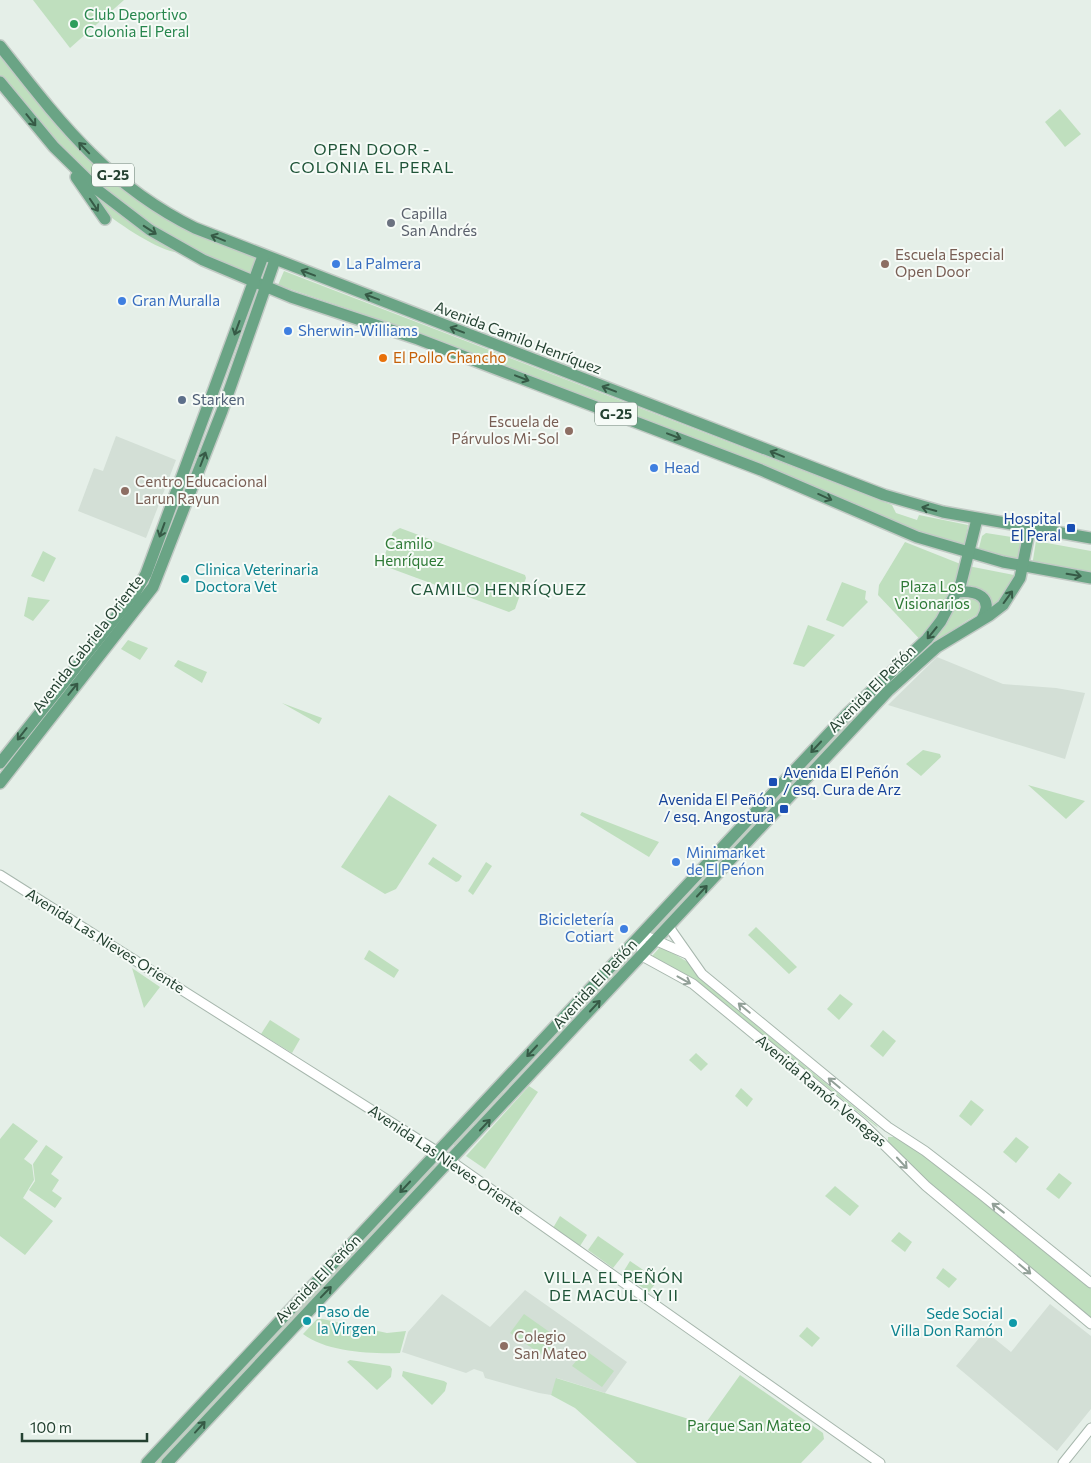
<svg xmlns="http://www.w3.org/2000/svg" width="1091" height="1463" viewBox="0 0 1091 1463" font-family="Commissioner,sans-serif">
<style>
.built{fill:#d3dfd6}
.green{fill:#bfdfbe}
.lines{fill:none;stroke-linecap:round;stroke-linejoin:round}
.minor-casing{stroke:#a7b7ad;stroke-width:11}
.major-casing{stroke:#c2cac5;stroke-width:14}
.minor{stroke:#fff;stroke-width:9}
.major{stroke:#6aa485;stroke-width:11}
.oneway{stroke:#365a46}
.oneway2{stroke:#92a098}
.leisure-dot{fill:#2e9e5b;stroke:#f6fbf7;stroke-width:2}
.worship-dot{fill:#6b7280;stroke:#f6fbf7;stroke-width:2}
.shop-dot{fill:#3f7fe0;stroke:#f6fbf7;stroke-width:2}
.education-dot{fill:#8d6e63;stroke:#f6fbf7;stroke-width:2}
.food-dot{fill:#e8710a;stroke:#f6fbf7;stroke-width:2}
.service-dot{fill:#5c6f8a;stroke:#f6fbf7;stroke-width:2}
.transit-dot{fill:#1a4fb4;stroke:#f6fbf7;stroke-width:2}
.culture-dot{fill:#0f9aa8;stroke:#f6fbf7;stroke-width:2}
.labels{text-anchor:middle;stroke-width:4;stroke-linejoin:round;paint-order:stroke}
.shield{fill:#f6fbf7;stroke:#63796c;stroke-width:1}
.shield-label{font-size:14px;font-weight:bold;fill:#244131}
.leisure-label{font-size:15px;fill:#27864d;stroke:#f6fbf7;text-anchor:start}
.worship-label{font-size:15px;fill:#5b616d;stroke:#f6fbf7;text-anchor:start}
.education-label{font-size:15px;fill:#785e54;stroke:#f6fbf7;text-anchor:start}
.shop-label{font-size:15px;fill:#366cbe;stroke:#f6fbf7;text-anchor:start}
.street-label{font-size:15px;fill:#244131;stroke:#f6fbf7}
.food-label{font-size:15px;fill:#c56008;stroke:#f6fbf7;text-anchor:start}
.service-label{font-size:15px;fill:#4e5e75;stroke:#f6fbf7;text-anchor:start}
.transit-label{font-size:15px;fill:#164399;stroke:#f6fbf7;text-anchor:end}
.park-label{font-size:15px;fill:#2d7935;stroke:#f6fbf7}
.culture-label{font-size:15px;fill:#0d838f;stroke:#f6fbf7;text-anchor:start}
.neighbourhood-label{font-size:16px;letter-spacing:1px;fill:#1f5438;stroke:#f6fbf7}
</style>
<rect width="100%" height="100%" fill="#e5efe8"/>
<g class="built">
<polygon points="116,436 176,460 146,538 78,511 94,468 103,471"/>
<polygon points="937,657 1003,684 1056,688 1085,693 1065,759 888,705"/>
<polygon points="525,1290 627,1362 605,1393 557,1378 551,1395 539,1393 485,1378 483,1372 474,1369 466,1373 402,1352 408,1332 442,1294 490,1327"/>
<polygon points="1050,1304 1091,1336 1091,1409 1057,1451 956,1366 985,1331 1011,1352"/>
</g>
<g class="green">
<polygon points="33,0 124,0 70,48"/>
<path d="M0,54C36,97 76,154 121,188C161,219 210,237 256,258L250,274C211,257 173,241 138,216C84,179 42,125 0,75Z"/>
<polygon points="1060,109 1081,134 1065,147 1045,122"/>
<path d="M94,191L176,251L178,252C164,254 117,223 106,213C101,209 97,203 93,198Z"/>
<polygon points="284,271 892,505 896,513 917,520 919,515 968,525 964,549 907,528 431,337 278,285"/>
<polygon points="400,528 525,575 526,578 515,609 509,612 387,567 383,560 393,532"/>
<polygon points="986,533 1018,538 1024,542 1020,561 983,554 979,548 982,536"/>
<polygon points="1036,541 1091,551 1091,576 1032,566"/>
<path d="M905,542L963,565L1014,575C1006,603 996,604 973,617C957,626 942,638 928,648L878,595L879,585Z"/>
<polygon points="43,551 56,558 44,582 31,576"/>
<polygon points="842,582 866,591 865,599 868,602 843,627 826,620"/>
<polygon points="28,597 50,600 33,621 24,616"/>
<polygon points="808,625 835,635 804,667 793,664"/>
<polygon points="128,640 148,648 140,660 121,649"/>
<polygon points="178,660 207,672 202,683 174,666"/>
<polygon points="902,672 579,1015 575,1011 873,692"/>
<polygon points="282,703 322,718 319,724"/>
<polygon points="923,750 940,754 941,757 921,776 906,764"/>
<polygon points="1028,785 1085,801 1066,819"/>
<polygon points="389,795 437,825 396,889 385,894 341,867"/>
<polygon points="582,812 659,842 649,857 580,815"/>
<polygon points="433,857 462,876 459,881 456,882 428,864"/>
<polygon points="486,862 492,866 473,895 468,891"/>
<polygon points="756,927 797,967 789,974 748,935"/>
<polygon points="661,946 691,964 704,982 876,1125 878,1128 700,985 652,956"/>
<polygon points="369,950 399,970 394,978 364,959"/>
<polygon points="132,968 160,987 144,1008"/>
<polygon points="840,994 853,1004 839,1020 827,1009"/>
<polygon points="270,1020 300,1039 292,1053 261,1034"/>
<polygon points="563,1025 569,1029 563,1035 558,1034 550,1042 552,1045 550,1047 548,1045 543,1050 545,1053 542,1056 539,1054 503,1093 506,1096 502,1101 498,1098 479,1119 481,1122 477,1126 474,1124 465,1134 468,1138 458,1148 453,1144"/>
<polygon points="883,1030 896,1041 883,1057 870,1046"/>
<polygon points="696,1053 708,1064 701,1071 689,1060"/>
<polygon points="529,1086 538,1092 485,1169 466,1156"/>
<polygon points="741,1088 753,1099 747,1107 735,1096"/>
<polygon points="971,1100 984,1110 971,1126 959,1116"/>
<polygon points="13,1123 38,1141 24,1159 32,1165 34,1180 23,1198 53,1221 25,1255 0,1236 0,1139"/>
<polygon points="888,1137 895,1137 937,1162 1091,1289 1091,1319 924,1181 888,1144"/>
<polygon points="1016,1137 1029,1147 1016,1163 1003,1152"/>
<polygon points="46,1145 63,1157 51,1174 59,1180 52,1191 62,1198 55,1208 29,1190 35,1181 33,1164"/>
<polygon points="433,1165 438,1169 161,1463 151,1463"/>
<polygon points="1059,1173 1072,1183 1059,1199 1046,1189"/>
<polygon points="835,1186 859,1206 850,1216 825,1196"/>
<polygon points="560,1216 587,1235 580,1246 553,1228"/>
<polygon points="899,1232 912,1242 905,1252 891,1241"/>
<polygon points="598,1236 624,1254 613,1268 588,1250"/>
<polygon points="630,1261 658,1280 649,1292 622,1274"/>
<polygon points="943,1268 957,1279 949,1288 936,1278"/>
<polygon points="524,1314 558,1338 545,1357 510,1333"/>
<path d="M318,1318L387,1333L406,1331L400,1353C372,1354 326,1352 303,1334Z"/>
<polygon points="807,1327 820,1338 812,1347 799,1336"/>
<polygon points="585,1350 614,1371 602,1387 572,1366"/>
<polygon points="350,1360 390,1366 392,1369 391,1377 377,1390 347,1362"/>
<polygon points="403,1371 444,1381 447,1383 445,1391 432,1405 402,1376"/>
<polygon points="740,1375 823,1433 824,1439 801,1463 637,1463 575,1408 551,1395 556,1378 705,1424"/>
</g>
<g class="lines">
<defs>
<g id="minor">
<polyline points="0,875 438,1152 880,1463"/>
<polyline points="669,927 702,974 888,1127 925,1151 982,1195 1091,1283"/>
<polyline points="687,954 641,934 642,956 693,984 862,1123 926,1186 1091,1324"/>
<polyline points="1063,1463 1091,1428"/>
</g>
<g id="major">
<path d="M0,46C60,122 106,184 195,228L884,495L943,512L1091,538"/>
<polyline points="0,82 54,147 99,191 150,230 203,260 291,297 418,339 761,470 917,537 1003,562 1091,578"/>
<polyline points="76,177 105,219"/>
<path d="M957,592C976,590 995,597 982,619"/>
<polyline points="0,763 135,593 146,574 263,256"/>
<polyline points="0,783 153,587 222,411 275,260"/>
<polyline points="147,1463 848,713 927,639 941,621 961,583 977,519"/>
<polyline points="167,1463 888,691 937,647 990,615 1003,605 1020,578 1030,528"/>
</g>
</defs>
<use href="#minor" class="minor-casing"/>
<use href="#major" class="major-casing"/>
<use href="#minor" class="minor"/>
<use href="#major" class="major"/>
</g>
<defs><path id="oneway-shaft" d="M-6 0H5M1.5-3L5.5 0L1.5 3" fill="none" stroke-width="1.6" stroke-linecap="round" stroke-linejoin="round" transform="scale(1.25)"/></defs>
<g class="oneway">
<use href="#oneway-shaft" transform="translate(31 120) rotate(51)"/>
<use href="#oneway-shaft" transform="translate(84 148) rotate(-134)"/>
<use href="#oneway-shaft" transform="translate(94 205) rotate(56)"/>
<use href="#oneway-shaft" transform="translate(150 230) rotate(33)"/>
<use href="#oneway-shaft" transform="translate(218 238) rotate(-158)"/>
<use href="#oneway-shaft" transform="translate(308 273) rotate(-159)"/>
<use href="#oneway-shaft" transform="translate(372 297) rotate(-159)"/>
<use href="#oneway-shaft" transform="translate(237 328) rotate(110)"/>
<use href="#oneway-shaft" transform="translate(457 330) rotate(-159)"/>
<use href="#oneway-shaft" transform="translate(522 378) rotate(21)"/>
<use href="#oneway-shaft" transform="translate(609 389) rotate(-159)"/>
<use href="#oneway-shaft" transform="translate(674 436) rotate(21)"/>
<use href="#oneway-shaft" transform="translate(777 454) rotate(-158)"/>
<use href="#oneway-shaft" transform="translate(203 459) rotate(-69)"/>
<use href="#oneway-shaft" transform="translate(825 497) rotate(24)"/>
<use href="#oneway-shaft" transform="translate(929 509) rotate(-165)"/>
<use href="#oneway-shaft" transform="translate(162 530) rotate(110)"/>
<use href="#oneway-shaft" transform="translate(1074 575) rotate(9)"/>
<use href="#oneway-shaft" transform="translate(1008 597) rotate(-54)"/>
<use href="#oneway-shaft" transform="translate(932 633) rotate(129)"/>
<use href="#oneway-shaft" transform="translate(73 689) rotate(-51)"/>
<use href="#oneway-shaft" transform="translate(22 734) rotate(128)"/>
<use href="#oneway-shaft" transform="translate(816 747) rotate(133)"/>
<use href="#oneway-shaft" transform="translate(702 891) rotate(-47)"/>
<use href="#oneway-shaft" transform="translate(595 1006) rotate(-47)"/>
<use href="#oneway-shaft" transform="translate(532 1051) rotate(133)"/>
<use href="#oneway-shaft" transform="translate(485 1125) rotate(-47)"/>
<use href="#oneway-shaft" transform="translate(405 1187) rotate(133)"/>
<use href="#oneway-shaft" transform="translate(326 1292) rotate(-46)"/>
<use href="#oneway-shaft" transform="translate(200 1427) rotate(-48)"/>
</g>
<g class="oneway2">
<use href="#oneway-shaft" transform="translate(684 980) rotate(29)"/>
<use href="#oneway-shaft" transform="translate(744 1008) rotate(-140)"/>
<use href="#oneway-shaft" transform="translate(834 1083) rotate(-140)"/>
<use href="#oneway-shaft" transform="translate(902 1163) rotate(47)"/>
<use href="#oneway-shaft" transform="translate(998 1208) rotate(-142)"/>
<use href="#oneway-shaft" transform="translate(1025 1269) rotate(40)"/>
</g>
<circle class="leisure-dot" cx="74" cy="24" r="5"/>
<circle class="worship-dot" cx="391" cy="223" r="5"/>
<g class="shop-dot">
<circle cx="336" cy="264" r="5"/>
<circle cx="122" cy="301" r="5"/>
<circle cx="288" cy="331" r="5"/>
<circle cx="654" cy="468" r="5"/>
<circle cx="676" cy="862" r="5"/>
<circle cx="624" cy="929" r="5"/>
</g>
<g class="education-dot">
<circle cx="885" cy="264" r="5"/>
<circle cx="569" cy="431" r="5"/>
<circle cx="125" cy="491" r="5"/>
<circle cx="504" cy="1346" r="5"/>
</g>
<circle class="food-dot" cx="383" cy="358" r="5"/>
<circle class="service-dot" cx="182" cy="400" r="5"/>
<g class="transit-dot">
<rect x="1066" y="523" width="10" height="10" rx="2.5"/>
<rect x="768" y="777" width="10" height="10" rx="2.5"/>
<rect x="779" y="804" width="10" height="10" rx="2.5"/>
</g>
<g class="culture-dot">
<circle cx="185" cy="579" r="5"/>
<circle cx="307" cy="1321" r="5"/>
<circle cx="1013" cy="1323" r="5"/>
</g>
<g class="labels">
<g class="shield">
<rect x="92" y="163.5" width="42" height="23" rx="4"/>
<rect x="595" y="402.5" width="42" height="23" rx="4"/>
</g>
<g class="shield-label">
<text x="113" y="180">G-25</text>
<text x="616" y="419">G-25</text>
</g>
<g class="leisure-label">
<text x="84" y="20">Club Deportivo<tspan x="84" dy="17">Colonia El Peral</tspan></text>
</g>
<g class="worship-label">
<text x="401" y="219">Capilla<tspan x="401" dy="17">San Andrés</tspan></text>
</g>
<g class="education-label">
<text x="895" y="260">Escuela Especial<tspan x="895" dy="17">Open Door</tspan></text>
<text x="559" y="427" text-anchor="end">Escuela de<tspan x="559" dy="17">Párvulos Mi-Sol</tspan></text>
<text x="135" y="487">Centro Educacional<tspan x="135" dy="17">Larun Rayun</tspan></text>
<text x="514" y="1342">Colegio<tspan x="514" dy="17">San Mateo</tspan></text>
</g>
<g class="shop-label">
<text x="346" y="269">La Palmera</text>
<text x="132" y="306">Gran Muralla</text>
<text x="298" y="336">Sherwin-Williams</text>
<text x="664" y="473">Head</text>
<text x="686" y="858">Minimarket<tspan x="686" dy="17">de El Peńon</tspan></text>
<text x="614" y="925" text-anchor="end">Bicicletería<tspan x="614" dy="17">Cotiart</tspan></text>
</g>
<g class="street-label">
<text transform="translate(518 338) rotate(21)" y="5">Avenida Camilo Henríquez</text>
<text transform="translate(88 644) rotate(-52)" y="5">Avenida Gabriela Oriente</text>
<text transform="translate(872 689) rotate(-45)" y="5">Avenida El Peñón</text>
<text transform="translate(105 941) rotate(32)" y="5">Avenida Las Nieves Oriente</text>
<text transform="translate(595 984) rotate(-47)" y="5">Avenida El Peñón</text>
<text transform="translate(821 1091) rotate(40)" y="5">Avenida Ramón Venegas</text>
<text transform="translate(446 1160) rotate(34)" y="5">Avenida Las Nieves Oriente</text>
<text transform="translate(318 1279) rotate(-46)" y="5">Avenida El Peñón</text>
</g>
<g class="food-label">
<text x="393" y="363">El Pollo Chancho</text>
</g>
<g class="service-label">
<text x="192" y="405">Starken</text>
</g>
<g class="transit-label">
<text x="1061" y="524">Hospital<tspan x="1061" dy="17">El Peral</tspan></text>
<text x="783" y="778" text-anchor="start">Avenida El Peñón<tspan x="783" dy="17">/ esq. Cura de Arz</tspan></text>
<text x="774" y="805">Avenida El Peñón<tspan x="774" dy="17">/ esq. Angostura</tspan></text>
</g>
<g class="park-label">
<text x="409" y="549">Camilo<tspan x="409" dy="17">Henríquez</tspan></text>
<text x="932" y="592">Plaza Los<tspan x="932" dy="17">Visionarios</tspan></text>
<text x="749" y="1431">Parque San Mateo</text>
</g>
<g class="culture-label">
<text x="195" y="575">Clinica Veterinaria<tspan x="195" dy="17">Doctora Vet</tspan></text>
<text x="317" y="1317">Paso de<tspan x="317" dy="17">la Virgen</tspan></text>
<text x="1003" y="1319" text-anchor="end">Sede Social<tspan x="1003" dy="17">Villa Don Ramón</tspan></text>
</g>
<g class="neighbourhood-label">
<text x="372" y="155">OPEN DOOR -<tspan x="372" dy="18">COLONIA EL PERAL</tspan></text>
<text x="499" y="595">CAMILO HENRÍQUEZ</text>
<text x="614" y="1283">VILLA EL PEÑÓN<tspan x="614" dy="18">DE MACUL I Y II</tspan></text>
</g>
</g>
<path d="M22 1433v8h125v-8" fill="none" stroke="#244131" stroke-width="2.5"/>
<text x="30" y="1433" font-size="15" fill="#244131" stroke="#f6fbf7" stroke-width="4" paint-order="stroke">100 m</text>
</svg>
